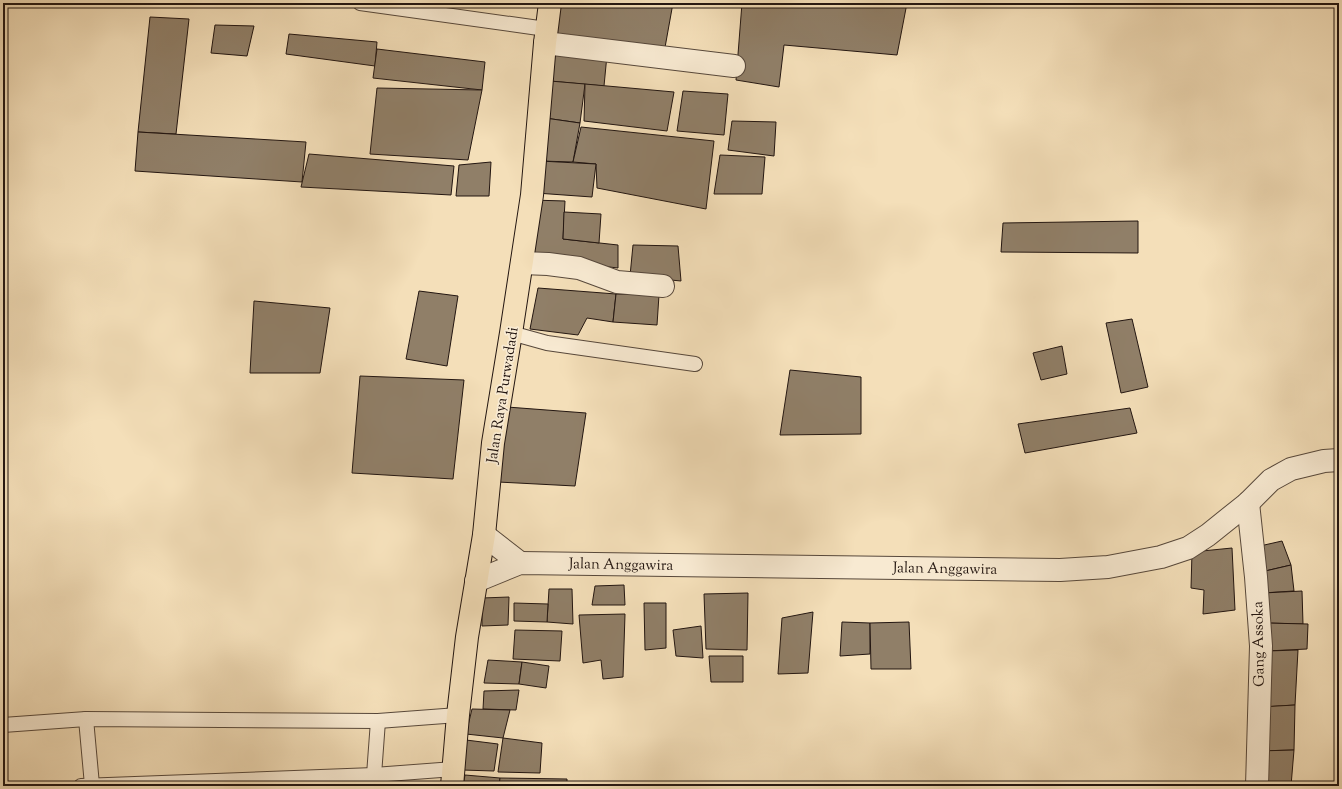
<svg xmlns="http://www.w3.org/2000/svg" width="1342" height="789" viewBox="0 0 1342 789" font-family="'Sorts Mill Goudy',serif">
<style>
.building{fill:#907f68;stroke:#231611}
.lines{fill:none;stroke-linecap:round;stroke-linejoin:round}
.lane-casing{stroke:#57483b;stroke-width:16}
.street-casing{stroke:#57483b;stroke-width:24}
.primary-casing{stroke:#231611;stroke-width:24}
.lane{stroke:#f8ead2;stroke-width:14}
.street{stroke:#f8ead2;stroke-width:22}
.primary{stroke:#f4dfb9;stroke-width:22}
.labels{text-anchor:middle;stroke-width:3.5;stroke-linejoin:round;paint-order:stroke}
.street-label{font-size:15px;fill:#231611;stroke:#f8ead2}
</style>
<rect width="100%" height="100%" fill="#f4dfb9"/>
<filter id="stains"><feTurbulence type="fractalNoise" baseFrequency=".005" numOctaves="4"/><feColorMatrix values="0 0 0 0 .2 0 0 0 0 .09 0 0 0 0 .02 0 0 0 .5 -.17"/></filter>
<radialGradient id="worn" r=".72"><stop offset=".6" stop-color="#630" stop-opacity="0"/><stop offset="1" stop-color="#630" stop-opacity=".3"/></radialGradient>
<g class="building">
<polygon points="560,3 673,3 664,53 554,34"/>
<polygon points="742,3 907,3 897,55 784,45 779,87 736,80"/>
<polygon points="150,17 189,19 176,134 138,132"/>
<polygon points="215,25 254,26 247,56 211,53"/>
<polygon points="289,34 377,42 375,66 286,54"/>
<polygon points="377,49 485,62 482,90 373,78"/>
<polygon points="555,49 607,55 604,86 550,81"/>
<polygon points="550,81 585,84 580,123 545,118"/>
<polygon points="585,84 674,92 667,131 584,121"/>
<polygon points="377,88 482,90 468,160 370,154"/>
<polygon points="683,91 728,94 724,135 677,131"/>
<polygon points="545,118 580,123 573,162 540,161"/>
<polygon points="732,121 776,122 774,156 728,150"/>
<polygon points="581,127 714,141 706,209 597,188 596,164 573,162"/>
<polygon points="138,132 306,142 302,182 135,171"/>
<polygon points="309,154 454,166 451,195 301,187"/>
<polygon points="720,155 765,157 762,194 714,194"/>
<polygon points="540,161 596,164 592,197 536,193"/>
<polygon points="491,162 489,196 456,196 459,165"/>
<polygon points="531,200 565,201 563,239 618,245 618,268 531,258"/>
<polygon points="564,212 601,214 599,243 563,239"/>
<polygon points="1138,221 1138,253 1001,252 1003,223"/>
<polygon points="633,245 678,246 681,281 630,276"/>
<polygon points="538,288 616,294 613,322 587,318 578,335 530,329"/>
<polygon points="419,291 458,296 447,366 406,359"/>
<polygon points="616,294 659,295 657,325 613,322"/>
<polygon points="254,301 330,308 320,373 250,373"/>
<polygon points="1132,319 1148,387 1121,393 1106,323"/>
<polygon points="1062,346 1067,374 1041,380 1033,353"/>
<polygon points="790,370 861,377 861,434 780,435"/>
<polygon points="360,376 464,380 453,479 352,473"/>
<polygon points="507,407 586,413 575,486 498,482"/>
<polygon points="1130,408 1137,433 1025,453 1018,424"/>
<polygon points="1282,541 1291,565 1261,572 1260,546"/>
<polygon points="1232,548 1235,610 1203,614 1204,590 1191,588 1192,552"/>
<polygon points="1291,565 1294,591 1263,593 1261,572"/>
<polygon points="624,585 625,605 592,605 595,586"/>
<polygon points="549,589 572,589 573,624 547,622"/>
<polygon points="1302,591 1303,624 1266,623 1263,593"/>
<polygon points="748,593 747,650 706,649 704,594"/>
<polygon points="509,597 508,625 482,626 482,598"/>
<polygon points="514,603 548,604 547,622 514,621"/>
<polygon points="644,603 666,603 666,648 645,650"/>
<polygon points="813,612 808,673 778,674 782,618"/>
<polygon points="625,614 623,677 603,679 601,660 583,663 579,615"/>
<polygon points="842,622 870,623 870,654 840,656"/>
<polygon points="909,622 911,669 871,669 870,623"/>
<polygon points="1266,623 1308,624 1307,649 1267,651"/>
<polygon points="701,626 703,658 676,656 673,630"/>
<polygon points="515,630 562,631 560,661 513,659"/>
<polygon points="1298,650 1295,705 1264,707 1267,651"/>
<polygon points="709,656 743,656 743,682 711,682"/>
<polygon points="488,660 522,662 519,684 484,683"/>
<polygon points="522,662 549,666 546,688 519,684"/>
<polygon points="519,690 516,710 483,709 484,691"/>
<polygon points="1295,705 1294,750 1258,751 1259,707"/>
<polygon points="472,709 510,710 503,738 466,734"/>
<polygon points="503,738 542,743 540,773 498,772"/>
<polygon points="466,740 498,744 494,771 462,770"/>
<polygon points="1294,750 1291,786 1257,786 1258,751"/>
<polygon points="465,775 500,778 499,786 463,786"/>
<polygon points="500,778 567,779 567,786 499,786"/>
</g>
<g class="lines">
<defs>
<g id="lane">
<polyline points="360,3 546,29"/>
<polyline points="511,333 547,343 695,364"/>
<polyline points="86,719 92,785"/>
<polyline points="3,725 86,719 378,721 458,715"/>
<polyline points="81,786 374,775 454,769"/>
<polyline points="366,786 374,775 378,721"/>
</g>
<g id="street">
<polyline points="545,43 734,66"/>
<polyline points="522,263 548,264 579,268 617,282 663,286"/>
<polyline points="1248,503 1256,577 1261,646 1257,786"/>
<polyline points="484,535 520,563"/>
<polyline points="476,581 520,563 1060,570 1108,567 1161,557 1188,548 1208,535 1248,503 1271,480 1291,469 1324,461 1339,460"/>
</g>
<polyline id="primary" points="452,786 458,715 467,637 484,535 493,443 511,333 532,195 545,43 550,3"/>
</defs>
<use href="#lane" class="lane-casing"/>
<use href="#street" class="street-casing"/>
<use href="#primary" class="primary-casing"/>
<use href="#lane" class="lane"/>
<use href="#street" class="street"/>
<use href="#primary" class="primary"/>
</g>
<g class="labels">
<g class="street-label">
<text transform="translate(502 395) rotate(-81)" y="5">Jalan Raya Purwadadi</text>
<text transform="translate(621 564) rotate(1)" y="5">Jalan Anggawira</text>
<text transform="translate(945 568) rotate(1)" y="5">Jalan Anggawira</text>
<text transform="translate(1258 644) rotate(-91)" y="5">Gang Assoka</text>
</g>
</g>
<rect width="1342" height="789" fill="none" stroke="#f4dfb9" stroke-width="16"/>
<rect x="4" y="4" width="1334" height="781" fill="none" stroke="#231611" stroke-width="2"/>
<rect x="8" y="8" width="1326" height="773" fill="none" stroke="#231611"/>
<rect width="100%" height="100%" filter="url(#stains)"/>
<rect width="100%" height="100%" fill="url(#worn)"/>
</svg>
